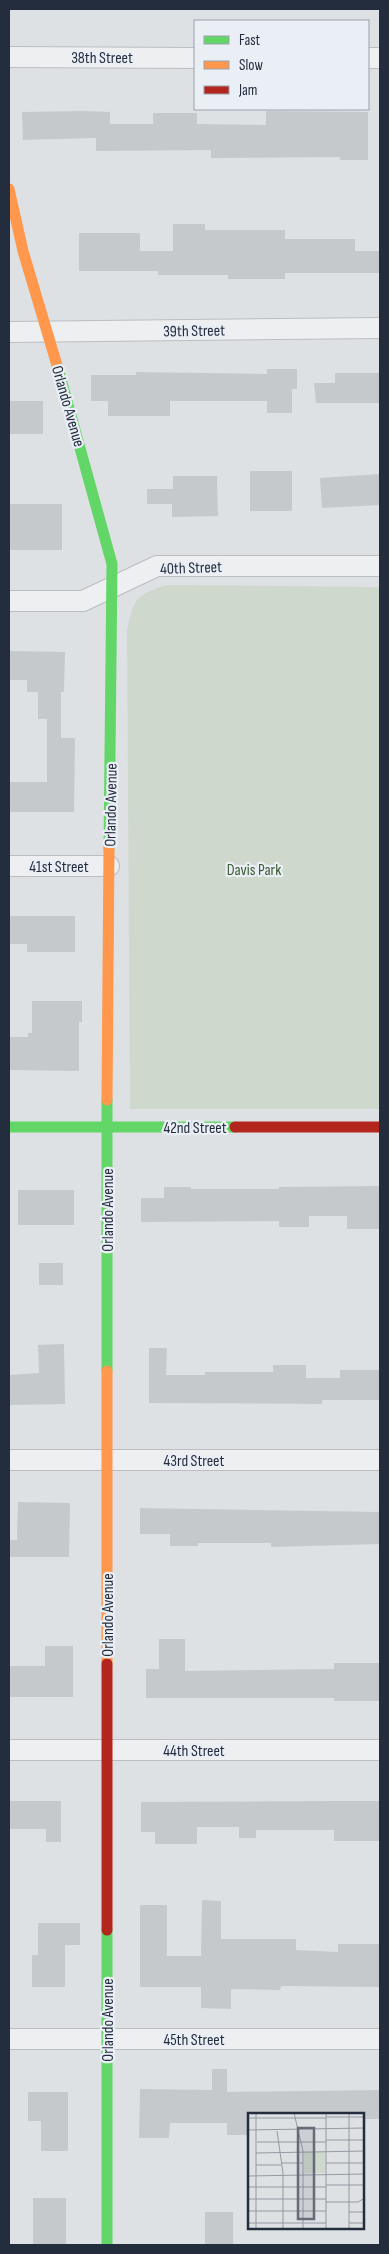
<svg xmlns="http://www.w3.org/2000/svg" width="389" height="2254" viewBox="0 0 389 2254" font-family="'Sofia Sans Condensed',sans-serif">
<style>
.green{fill:#ced8cd}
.building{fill:#c5c9cc}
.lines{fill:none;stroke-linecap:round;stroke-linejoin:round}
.street-casing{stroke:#bbbdc2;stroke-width:22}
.street{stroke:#edeff1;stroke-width:20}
.fast{stroke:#63d668;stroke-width:11}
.slow{stroke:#ff974d;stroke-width:11}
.jam{stroke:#b3261e;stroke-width:11}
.labels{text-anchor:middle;stroke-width:4.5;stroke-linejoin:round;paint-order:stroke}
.street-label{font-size:16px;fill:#242d3e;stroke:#eaeef5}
.park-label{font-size:16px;fill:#385a31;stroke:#eaeef5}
.inset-road{fill:none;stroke:#9499a2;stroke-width:1}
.view{fill:#656c78;fill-opacity:0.15;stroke:#656c78;stroke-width:2.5}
.inset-edge{fill:none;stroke:#242d3e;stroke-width:2.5}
</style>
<rect width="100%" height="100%" fill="#dee1e4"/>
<path class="green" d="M166,585L380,587V1109H130L127,630C134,598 135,596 166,585Z"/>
<g class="building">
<polygon points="83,111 110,112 110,124 153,124 153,113 197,113 197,124 266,125 266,111 368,112 368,160 340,160 340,157 211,158 211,150 96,151 96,138 23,140 22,112"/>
<polygon points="173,224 205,224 205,230 285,230 285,239 355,239 355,251 380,251 380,273 285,273 285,279 228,279 228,275 158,275 158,271 79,271 79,233 140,233 140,251 173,251"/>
<polygon points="267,369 297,369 297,389 292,389 292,413 267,413 267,401 170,401 170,416 108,416 108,401 91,401 91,375 136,375 136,372 267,374"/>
<polygon points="335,373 380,373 380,403 316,403 314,383 335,383"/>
<rect x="9" y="401" width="34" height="33"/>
<rect x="250" y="471" width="42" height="40"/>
<polygon points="380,474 380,505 322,508 320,478"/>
<polygon points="173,476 217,476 218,516 172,517 172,504 147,504 147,489 173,489"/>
<rect x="9" y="504" width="53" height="46"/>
<polygon points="9,651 65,652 64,692 61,692 61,738 75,738 74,812 9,812 9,782 47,782 47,719 38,719 38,692 27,692 27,680 9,680"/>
<polygon points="9,916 75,916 75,952 27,952 27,944 9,944"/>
<polygon points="32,1001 82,1001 82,1022 79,1022 79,1071 9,1070 9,1037 28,1037 28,1033 32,1033"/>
<polygon points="380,1186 380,1229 347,1229 347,1216 309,1216 309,1227 279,1227 279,1221 141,1222 141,1198 164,1198 164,1187 191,1187 191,1189 279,1189 279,1187"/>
<rect x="18" y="1190" width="56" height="35"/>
<rect x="39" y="1263" width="24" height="22"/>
<polygon points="64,1344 65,1404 9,1405 9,1375 39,1373 38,1345"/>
<polygon points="149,1348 167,1348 166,1375 205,1375 205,1372 273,1372 273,1365 306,1365 306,1378 340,1378 340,1370 380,1370 380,1400 322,1400 322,1404 149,1403"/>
<polygon points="18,1502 70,1503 69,1557 9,1557 9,1540 17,1540"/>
<polygon points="140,1508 380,1512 380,1544 271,1547 271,1543 198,1543 198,1546 170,1546 170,1534 140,1534"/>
<polygon points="159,1639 185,1639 185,1671 334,1669 334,1663 380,1663 380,1701 334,1701 334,1698 146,1698 146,1669 159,1669"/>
<polygon points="45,1646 73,1646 73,1697 9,1697 9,1666 45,1666"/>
<polygon points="9,1801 61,1801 61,1842 46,1842 46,1829 9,1829"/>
<polygon points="334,1801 380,1801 380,1841 334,1841 334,1830 256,1830 256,1838 239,1838 239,1827 197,1827 197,1844 155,1844 155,1832 141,1832 141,1802"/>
<polygon points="202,1900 221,1901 221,1939 296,1939 296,1950 338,1952 338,1944 380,1944 380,1987 281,1986 280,1990 231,1989 231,2009 201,2008 201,1987 140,1987 140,1905 167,1905 167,1956 201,1956"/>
<polygon points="38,1923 80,1923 80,1945 65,1945 65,1987 32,1987 32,1955 38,1955"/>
<polygon points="212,2069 227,2069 227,2092 380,2090 380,2119 363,2119 363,2114 249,2114 249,2135 227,2135 227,2123 170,2123 169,2138 139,2138 140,2089 212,2090"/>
<polygon points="28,2092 68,2092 68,2151 41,2151 41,2121 28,2121"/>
<rect x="33" y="2198" width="33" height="47"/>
<rect x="205" y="2212" width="28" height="33"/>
</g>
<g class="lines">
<defs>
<g id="street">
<polyline points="9,57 195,58"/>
<polyline points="368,58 380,58"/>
<polyline points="9,332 380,328"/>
<polyline points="9,601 83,601 157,566 380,566"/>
<polyline points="9,866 109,866"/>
<polyline points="9,1460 380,1460"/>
<polyline points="9,1750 380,1750"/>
<polyline points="9,2039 380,2039"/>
</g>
</defs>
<use href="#street" class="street-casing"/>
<use href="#street" class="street"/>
<g class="fast">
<polyline points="59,372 112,564 109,849"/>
<polyline points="9,1127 235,1127"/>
<polyline points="107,1371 107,1100"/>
<polyline points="107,1930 107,2245"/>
</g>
<g class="slow">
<polyline points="9,189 23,251 59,372"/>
<polyline points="107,1100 109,849"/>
<polyline points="107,1371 107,1664"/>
</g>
<g class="jam">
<polyline points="235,1127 380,1127"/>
<polyline points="107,1664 107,1930"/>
</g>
</g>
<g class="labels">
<g class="street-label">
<text x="102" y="63">38th Street</text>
<text transform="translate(194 330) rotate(-1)" y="6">39th Street</text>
<text transform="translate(69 406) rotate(74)" y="6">Orlando Avenue</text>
<text transform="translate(191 567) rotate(-2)" y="6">40th Street</text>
<text transform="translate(110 805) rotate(-89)" y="6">Orlando Avenue</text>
<text x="59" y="872">41st Street</text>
<text x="195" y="1133">42nd Street</text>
<text transform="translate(107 1210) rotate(-90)" y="6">Orlando Avenue</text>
<text x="194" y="1466">43rd Street</text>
<text transform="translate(107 1615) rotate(-90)" y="6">Orlando Avenue</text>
<text x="194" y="1756">44th Street</text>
<text transform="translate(107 2020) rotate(-90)" y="6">Orlando Avenue</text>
<text x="194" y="2045">45th Street</text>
</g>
<g class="park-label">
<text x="254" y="875">Davis Park</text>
</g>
</g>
<g transform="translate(248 2113)">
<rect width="116" height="116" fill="#dee1e4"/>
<path d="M56,39H77V60H56Z" fill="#ced8cd"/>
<path class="inset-road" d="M8,0V116M46,0L55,38V116M78,0V116M78,4H117M0,5H78M0,17L117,15M29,18L35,60V116M78,27H117M9,29H78M8,40L117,38M33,50H55M78,50H117M8,52H33M0,63L117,61M78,72H117M0,74H78M0,86H78M78,89H110L117,85M0,98H78M101,99H117M0,110H78M101,110H117M101,116V0"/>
<path class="view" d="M50,15H66V106H50Z"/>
<rect width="116" height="116" class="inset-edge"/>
</g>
<rect width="389" height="2254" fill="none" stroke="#242d3e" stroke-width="20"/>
<rect x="194" y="20" width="175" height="90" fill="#eaeef5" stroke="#9ba1ac"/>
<rect x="204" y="36" width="25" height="8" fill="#63d668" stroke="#9ba1ac"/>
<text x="239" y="45" font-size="15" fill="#242d3e">Fast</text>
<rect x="204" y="61" width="25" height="8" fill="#ff974d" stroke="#9ba1ac"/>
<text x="239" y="70" font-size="15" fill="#242d3e">Slow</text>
<rect x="204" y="86" width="25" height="8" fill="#b3261e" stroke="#9ba1ac"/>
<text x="239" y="95" font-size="15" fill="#242d3e">Jam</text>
</svg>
